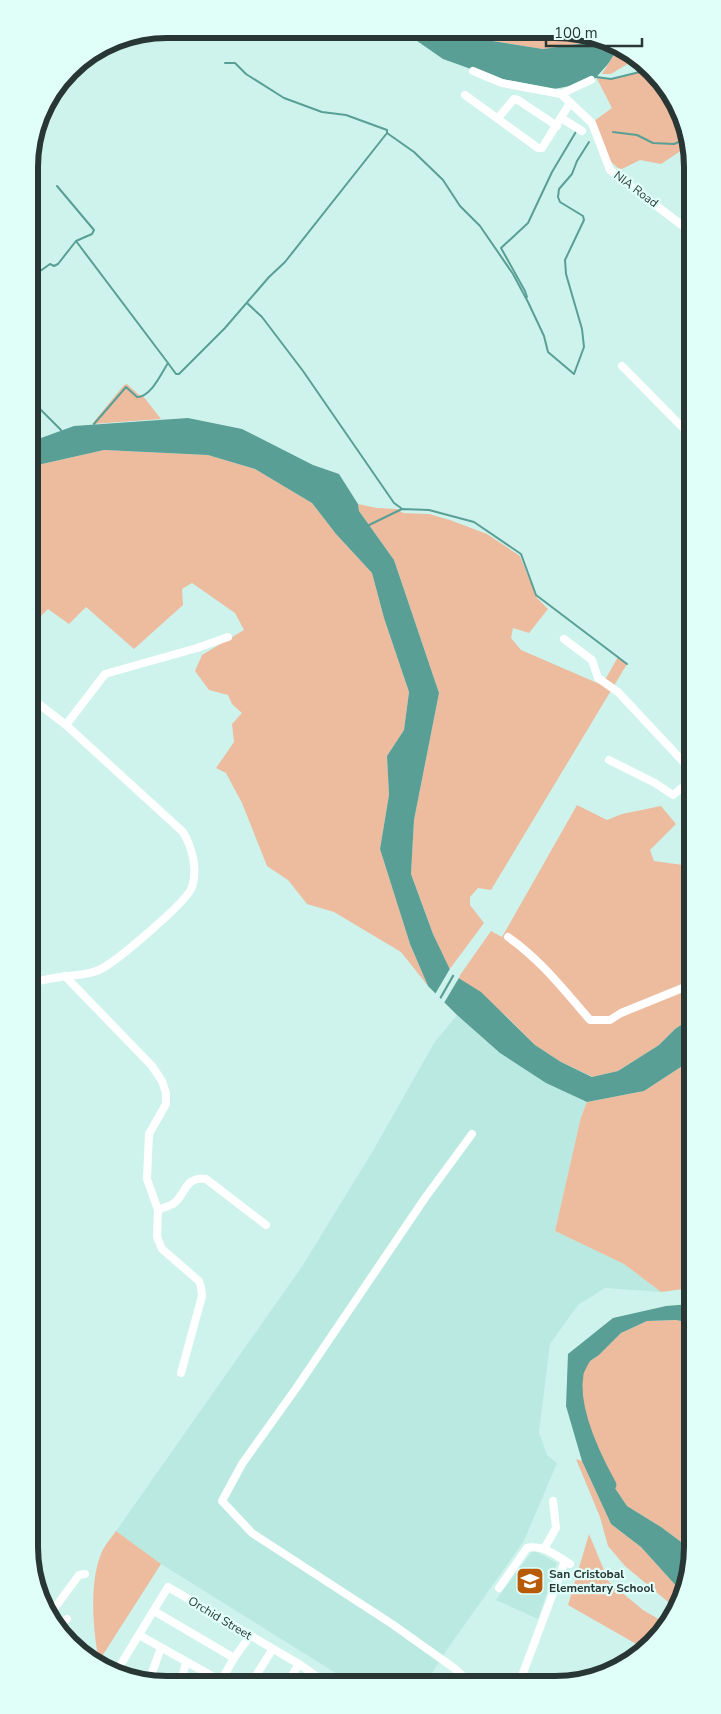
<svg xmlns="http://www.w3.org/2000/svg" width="721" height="1714" viewBox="0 0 721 1714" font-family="'Nunito Sans',sans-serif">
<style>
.built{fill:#bae9e1}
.green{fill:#edbc9f}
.water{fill:#599f95}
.pier{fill:#cef3ed}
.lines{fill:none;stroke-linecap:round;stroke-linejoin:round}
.stream{stroke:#599f95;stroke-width:2}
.river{stroke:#599f95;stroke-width:11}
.minor{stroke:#fff;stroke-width:8}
.labels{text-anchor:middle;stroke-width:4.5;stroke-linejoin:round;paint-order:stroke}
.street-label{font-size:12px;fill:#283634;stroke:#e1fff9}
.poi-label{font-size:12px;font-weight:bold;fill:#283634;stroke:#e1fff9;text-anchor:start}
.rim{fill:none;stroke:#283634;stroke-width:6}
</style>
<rect width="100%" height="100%" fill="#cef3ed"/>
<g class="built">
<polygon points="457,1015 500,1053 546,1083 587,1102 581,1117 555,1231 624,1264 661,1292 605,1288 578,1305 550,1344 539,1432 547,1455 557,1463 524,1541 446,1651 427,1681 350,1682 161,1564 116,1531 303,1265 374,1149 434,1043"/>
<polygon points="533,1550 557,1563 538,1619 496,1600"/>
</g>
<g class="green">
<polygon points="449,31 581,31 591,37 586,43 543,49 486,40"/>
<polygon points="617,50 634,60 611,74 602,74"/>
<polygon points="652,69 688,131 688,146 661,164 640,160 620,170 608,159 594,121 612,108 596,77 611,79"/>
<polygon points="127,384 139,395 143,396 161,419 92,424 124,385"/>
<polygon points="104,450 208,455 255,469 312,503 336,534 372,573 384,618 409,692 404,730 387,756 389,795 380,849 410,944 428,986 401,952 334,912 307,904 288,880 267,866 242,803 226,773 216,768 234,742 232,724 242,713 232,704 228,695 209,690 195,671 202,655 244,630 235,613 192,583 182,589 183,605 134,649 86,607 69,624 48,609 30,627 30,469 42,464"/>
<polygon points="358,504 377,508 397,509 403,513 429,514 450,520 487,534 520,556 537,598 548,609 529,633 513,628 511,638 521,650 602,685 618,657 627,664 491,890 478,888 470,897 470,905 484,923 449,970 433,934 411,874 414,820 439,693 394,560 359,511"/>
<polygon points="577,805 607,820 622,814 661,806 676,824 650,850 654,861 690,866 690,1019 675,1029 659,1045 618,1071 593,1077 561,1062 535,1045 506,1016 458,978 491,931 502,937"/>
<polygon points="690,1061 691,1288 661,1292 624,1264 555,1231 581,1117 587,1102 644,1091"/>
<polygon points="676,1320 691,1323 692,1550 661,1527 627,1506 590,1451 576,1392 578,1369 599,1355 621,1333 647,1321"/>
<polygon points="576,1459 582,1461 611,1524 641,1547 679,1589 673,1606 625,1566 608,1546 600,1517"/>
<path d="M116,1531L161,1564L99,1661C93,1630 89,1584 101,1554C104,1546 111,1538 116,1531Z"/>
<polygon points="589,1534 609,1582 643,1610 667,1624 664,1632 645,1649 568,1605"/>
</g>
<g class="water">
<polygon points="404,30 449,31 486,40 543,49 586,43 591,37 617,50 608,64 592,82 554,89 496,78 443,59 407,34"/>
<polygon points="188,418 242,429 313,465 339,474 358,504 359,511 394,560 439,693 414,820 411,874 433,934 452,974 481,992 535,1045 561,1062 592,1077 618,1071 659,1045 675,1029 690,1019 690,1061 644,1091 587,1102 546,1083 500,1053 457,1015 428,986 410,944 380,849 389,795 387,756 404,730 409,692 384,618 372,573 336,534 312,503 255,469 208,455 104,450 42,464 30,469 30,442 74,426"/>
<polygon points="691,1304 691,1323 676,1320 647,1321 621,1333 599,1355 578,1369 576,1392 590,1451 627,1506 661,1527 692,1550 692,1556 679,1589 641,1547 611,1524 582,1461 566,1406 568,1354 613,1318 666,1306"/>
</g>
<g class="pier">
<polygon points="451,967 454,972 438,1000 434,996"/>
<polygon points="456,973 460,976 444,1003 440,1001"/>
</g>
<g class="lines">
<g class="stream">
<polyline points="225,63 235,63 246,74 284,98 322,112 346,115 387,130 387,133 414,152 443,180 460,206 480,226 513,274 528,302 544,336 548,352 574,374 584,347 582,329 566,274 565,260 584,220 583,216 560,202 558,197 559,189 572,174 577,161 589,142"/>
<polyline points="596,77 611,79 652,69"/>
<polyline points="613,132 637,135 653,143 674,144 688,138"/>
<polyline points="76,241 168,363 176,374 179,374 225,328 269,277 285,262 387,133"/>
<polyline points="29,279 50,264 54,266 58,264 76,241 92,234 94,230 57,186"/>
<polyline points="527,297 525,291 501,248 528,223 552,172 577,130"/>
<polyline points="247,303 262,317 303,371 394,503 401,508"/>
<polyline points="30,399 61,430"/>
<path d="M94,424L126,387L137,397C151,397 161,374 168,363"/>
<polyline points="367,526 402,509 429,510 474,522 521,554 536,595 627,664"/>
</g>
<path class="river" d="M588,1353C585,1360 579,1367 578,1374C572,1408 595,1456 611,1485"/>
<g class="minor">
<polyline points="473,71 502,83 561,94 592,123 610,170 688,230"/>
<polyline points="561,94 591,80"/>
<polyline points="465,95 538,148 542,148 570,103"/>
<polyline points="498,118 514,99 518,100 557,126"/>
<polyline points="561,118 582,131"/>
<polyline points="622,366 689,434"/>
<polyline points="564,639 592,660 598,678 618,692 690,769"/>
<path d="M31,698L66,725L183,832C192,847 198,869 192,887C188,901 115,963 99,970C85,976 69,975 54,978C46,979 39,982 32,981"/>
<polyline points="66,725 105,674 197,648 228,637"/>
<polyline points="609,760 655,783 673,795 690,781"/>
<path d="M508,937C540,959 564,990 590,1020H610L621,1013L690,985"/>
<polyline points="65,976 152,1066 162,1081 166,1093 166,1104 149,1134 147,1179 158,1210 157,1237 162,1249 199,1281 201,1287 202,1296 181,1373"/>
<path d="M158,1210C162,1208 169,1206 173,1204C186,1195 184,1176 206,1179L266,1225"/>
<polyline points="33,1398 35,1399"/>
<polyline points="544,1549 556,1528 553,1501"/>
<path d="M499,1588L527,1548C543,1544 557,1556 570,1564"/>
<polyline points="154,1611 234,1658"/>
<polyline points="51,1613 79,1575 85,1574"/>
<polyline points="58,1625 67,1619"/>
<polyline points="139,1635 221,1681 234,1658 250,1636"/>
<polyline points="186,1662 183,1674 186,1682"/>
<polyline points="120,1672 121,1664 168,1587 299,1664 325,1682"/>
<polyline points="468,1681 454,1668 392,1624 252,1533 222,1501 242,1464 297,1387 425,1198 472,1134"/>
<polyline points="520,1681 565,1561"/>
<polyline points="252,1682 272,1650"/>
<polyline points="288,1682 299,1664"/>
<polyline points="155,1683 151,1675 161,1648"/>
</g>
</g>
<defs>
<symbol id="school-square" viewBox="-11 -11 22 22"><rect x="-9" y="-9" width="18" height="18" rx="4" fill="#b85b06" stroke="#e1fff9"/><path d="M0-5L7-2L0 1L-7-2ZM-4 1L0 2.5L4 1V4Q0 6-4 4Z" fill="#fff"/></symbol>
</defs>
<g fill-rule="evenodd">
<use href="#school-square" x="514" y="1565" width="32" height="32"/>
</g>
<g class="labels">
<g class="street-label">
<text transform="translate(636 189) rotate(37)" y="4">NIA Road</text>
<text transform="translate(220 1618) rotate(31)" y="4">Orchid Street</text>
</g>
<g class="poi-label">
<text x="549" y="1578">San Cristobal<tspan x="549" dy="14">Elementary School</tspan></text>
</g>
</g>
<path d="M0 0H721V1714H0ZM167 38H555A129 129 0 0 1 684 167V1547A129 129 0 0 1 555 1676H167A129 129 0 0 1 38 1547V167A129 129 0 0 1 167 38Z" fill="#e1fff9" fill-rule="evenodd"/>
<path class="rim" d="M167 38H555A129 129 0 0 1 684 167V1547A129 129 0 0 1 555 1676H167A129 129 0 0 1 38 1547V167A129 129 0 0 1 167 38Z"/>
<path d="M546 38v8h96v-8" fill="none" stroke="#283634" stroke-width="2.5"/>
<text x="554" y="38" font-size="15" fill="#283634" stroke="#e1fff9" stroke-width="4" paint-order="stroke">100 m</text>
</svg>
